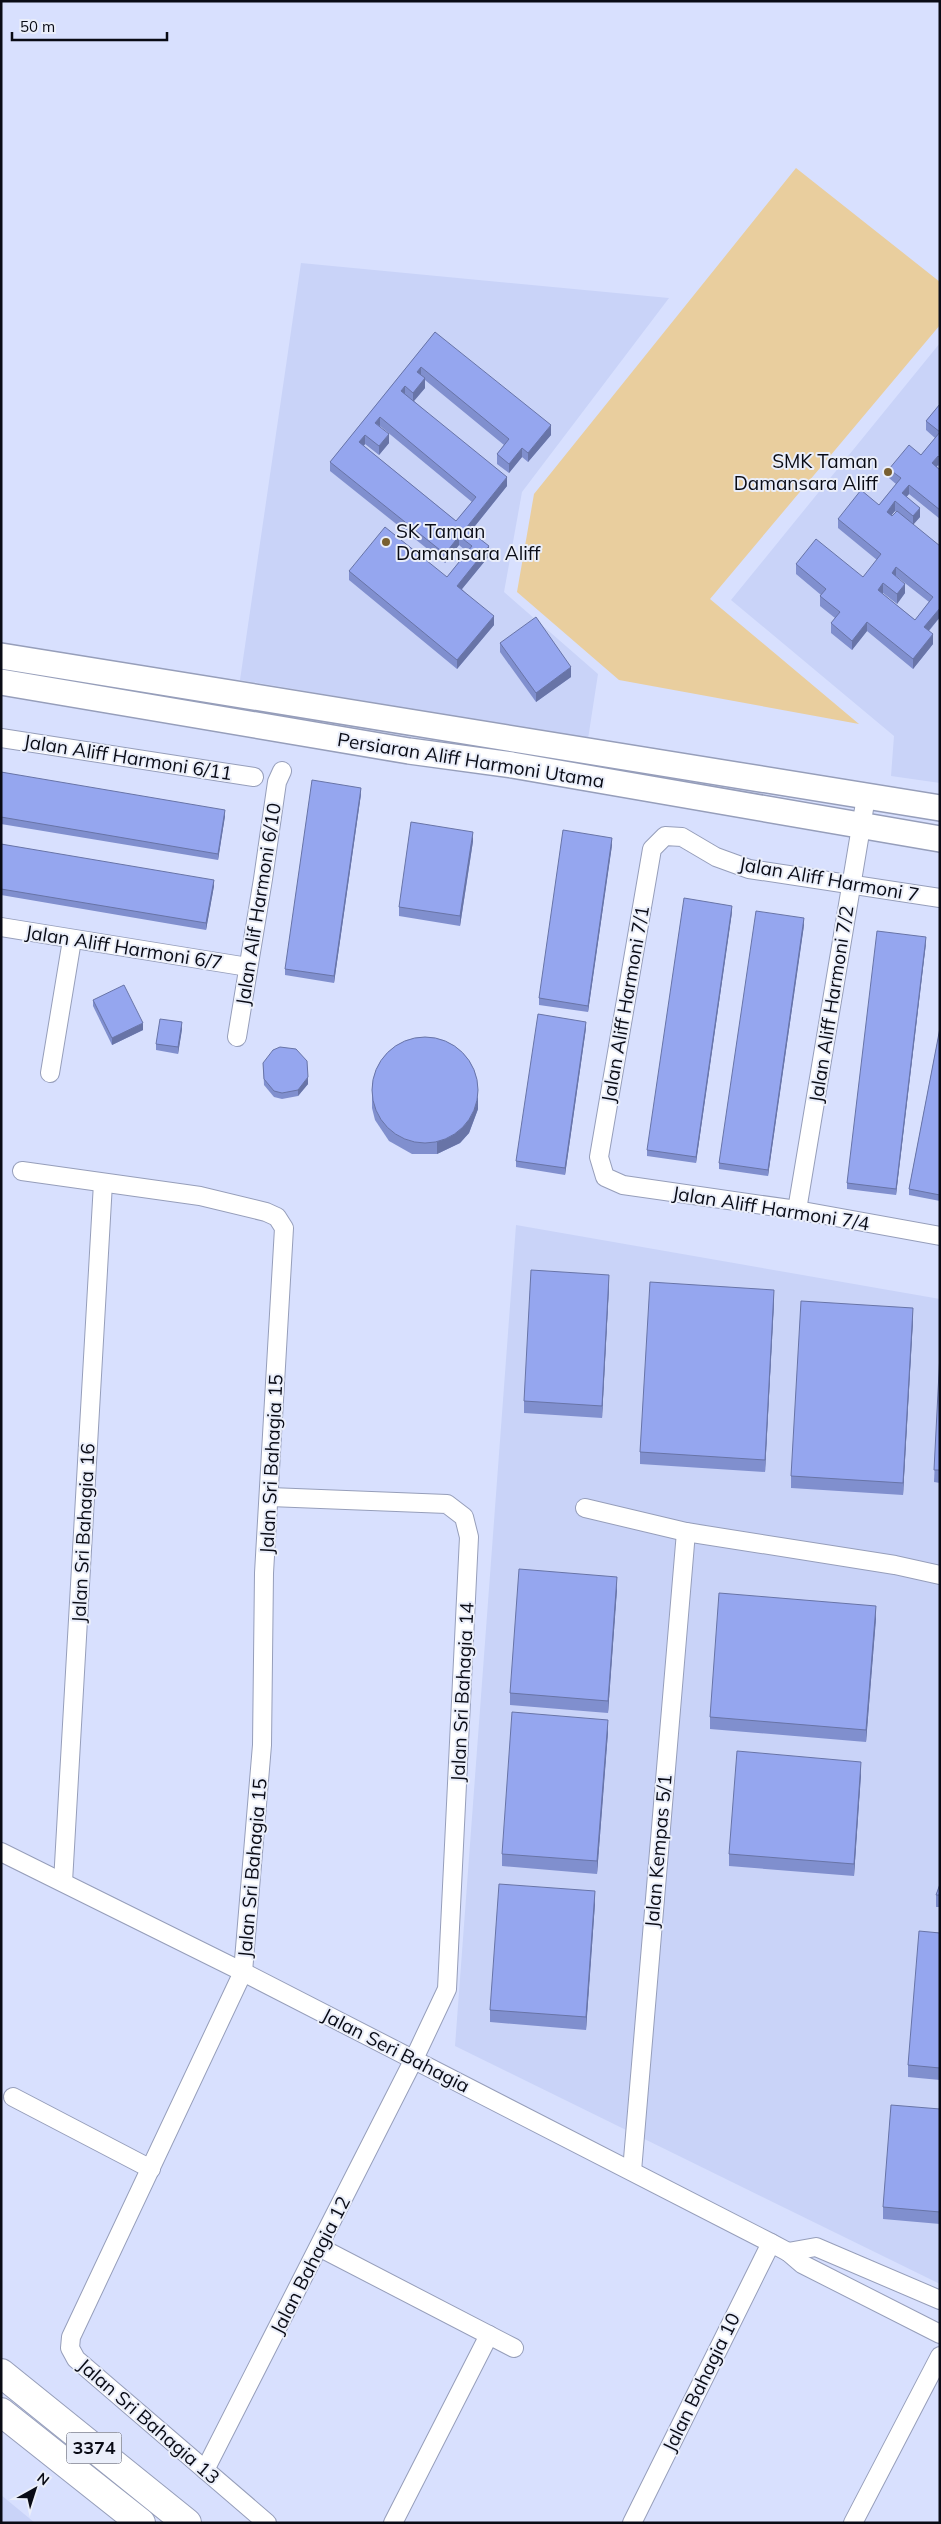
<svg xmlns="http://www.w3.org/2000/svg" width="941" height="2524" viewBox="0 0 941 2524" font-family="Mulish,sans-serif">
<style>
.built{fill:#c9d3f8}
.green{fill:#e9ce9e}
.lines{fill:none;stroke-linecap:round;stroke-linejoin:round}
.street-casing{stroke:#969eba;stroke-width:20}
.secondary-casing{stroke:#969eba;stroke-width:28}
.primary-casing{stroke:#969eba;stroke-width:30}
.street{stroke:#fff;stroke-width:18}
.secondary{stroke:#fff;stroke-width:25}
.primary{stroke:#fff;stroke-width:28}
.wall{fill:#808fce;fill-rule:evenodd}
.shaded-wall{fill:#6874a7}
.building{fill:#95a6ef;stroke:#6874a7;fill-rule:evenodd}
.poi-dot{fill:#796031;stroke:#eaeefa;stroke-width:2}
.labels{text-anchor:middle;stroke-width:4;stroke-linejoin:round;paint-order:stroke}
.shield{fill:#eaeefa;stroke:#4c4f5a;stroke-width:1}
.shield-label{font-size:18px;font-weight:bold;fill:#090b15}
.poi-label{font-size:19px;fill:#090b15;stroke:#eaeefa;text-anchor:end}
.street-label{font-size:19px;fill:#090b15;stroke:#eaeefa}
</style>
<rect width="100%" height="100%" fill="#d8e0fe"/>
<g class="built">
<polygon points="301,263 669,298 522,492 504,592 598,674 588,739 240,680"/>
<polygon points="940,343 940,783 891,776 894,736 731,600"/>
<polygon points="516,1225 940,1299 940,2284 455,2046"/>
<polygon points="1,2495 35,2523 1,2523"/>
</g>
<polygon class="green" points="796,168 940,282 940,325 710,599 859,724 619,680 517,592 534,494"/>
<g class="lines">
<defs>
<g id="street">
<polyline points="1,738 254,777"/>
<polyline points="940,898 749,869 716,857 682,837 665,836 652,849 599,1157 605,1177 623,1185 797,1210 940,1236"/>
<polyline points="1,927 248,967"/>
<polyline points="237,1037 263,879 277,782 282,771"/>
<polyline points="50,1073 72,940"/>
<polyline points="22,1171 200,1196 266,1212 277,1217 284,1228 264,1573 262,1745 243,1972 71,2337 70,2348 76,2359 267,2523"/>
<polyline points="797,1210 866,797"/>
<polyline points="585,1508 686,1532 895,1565 940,1575"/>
<polyline points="1,1852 243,1972 771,2243 788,2252 802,2264 940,2334"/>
<polyline points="63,1882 103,1183"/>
<polyline points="13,2097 151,2169"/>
<polyline points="632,2171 686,1532"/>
<polyline points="319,2247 514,2348"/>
<polyline points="788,2252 816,2247 940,2300"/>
<polyline points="205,2470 414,2059 447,1989 469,1537 464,1517 447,1504 270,1497"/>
<polyline points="393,2523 489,2335"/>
<polyline points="632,2523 771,2243"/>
<polyline points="853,2523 940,2356"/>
</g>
<g id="secondary">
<polyline points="1,656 940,808"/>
<polyline points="1,682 409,751 512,765 940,839"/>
</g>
<g id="primary">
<polyline points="1,2373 187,2523"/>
<polyline points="1,2412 141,2523"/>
</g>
</defs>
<use href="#street" class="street-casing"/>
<use href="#secondary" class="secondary-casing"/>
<use href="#primary" class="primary-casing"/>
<use href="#street" class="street"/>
<use href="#secondary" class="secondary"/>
<use href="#primary" class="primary"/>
</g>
<g class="wall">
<path d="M435,332L551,435L528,462L522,457L509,473L497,464V454L504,445L425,380V388L414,401L507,486L471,531L489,556L462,589L494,625L457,669L349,580V571L447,577L467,552L459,545L445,563L330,471V462ZM380,426L472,502L456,521L364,446L365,444L379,455L389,443Z"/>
<path d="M940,404V467L938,465L936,467L940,470V519L909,494L906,497L920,517L913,524L940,617L929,631L933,644L913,669L867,631L852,650L831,633V623L835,618L820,606V596L821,595L796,574V564L863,577L877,560L838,528V519L879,505L896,484L889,478V469L921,455L935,438L926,430V421ZM895,511L896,512L892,516L891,515ZM896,576L929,602L915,620L882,593H883L897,604L905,593Z"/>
<polygon points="500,643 571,677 536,702 500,652"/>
<polygon points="1,772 225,816 218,860 1,824"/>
<polygon points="361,794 334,983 285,975 285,969"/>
<polygon points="473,841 460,926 399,916 399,907"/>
<polygon points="1,844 214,886 206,930 1,895"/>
<polygon points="612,845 588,1012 539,1005 539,998"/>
<polygon points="732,912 696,1163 647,1156 647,1150"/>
<polygon points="804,925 768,1176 719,1169 719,1163"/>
<polygon points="926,943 896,1195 847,1189 847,1183"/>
<polygon points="93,1000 143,1030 112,1045 93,1006"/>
<polygon points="586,1028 565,1175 516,1167 516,1161"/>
<polygon points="940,1028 940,1201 909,1195 909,1189"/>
<polygon points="182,1029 178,1054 156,1050 156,1044"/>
<polygon points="263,1063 308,1084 298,1096 282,1099 274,1097 264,1085"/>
<polygon points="372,1083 478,1109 469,1133 460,1143 437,1154 412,1154 389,1141 375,1120 372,1108"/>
<polygon points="609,1287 602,1418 524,1413 524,1401"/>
<polygon points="774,1302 765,1472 640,1464 640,1452"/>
<polygon points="913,1320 903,1495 791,1488 791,1476"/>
<polygon points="940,1353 940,1483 934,1482"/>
<polygon points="617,1589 608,1713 510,1705 510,1693"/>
<polygon points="876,1618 866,1742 710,1729 710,1717"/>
<polygon points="608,1732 597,1874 502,1866 502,1854"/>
<polygon points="861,1774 854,1876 729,1866 729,1854"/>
<polygon points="940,1884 940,1907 936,1907 936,1895"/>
<polygon points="595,1903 586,2030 490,2022 490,2010"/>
<polygon points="940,1933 940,2080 908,2077 908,2065"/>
<polygon points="940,2109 940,2224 883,2219 883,2207"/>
</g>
<g class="shaded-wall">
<polygon points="421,367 421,377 417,372"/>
<polygon points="425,378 425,388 413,402 413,393"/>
<polygon points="405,386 405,396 401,391"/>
<polygon points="380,417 380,426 375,423"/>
<polygon points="551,425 551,435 528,462 528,453"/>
<polygon points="389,434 389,443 379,455 379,446"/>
<polygon points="365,435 365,444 359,451 359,442"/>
<polygon points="522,448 522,457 509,473 509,464"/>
<polygon points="938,456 938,465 932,473 932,463"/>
<polygon points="507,477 507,486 466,537 466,528"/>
<polygon points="909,485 909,494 902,502 902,493"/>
<polygon points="895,501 895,511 887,521 887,512"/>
<polygon points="920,508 920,517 913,525 913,516"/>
<polygon points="459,536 459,545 445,563 445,554"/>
<polygon points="489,546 489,556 457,595 457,586"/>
<polygon points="896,567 896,576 892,582 892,573"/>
<polygon points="883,583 883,593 878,599 878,590"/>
<polygon points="905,584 905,593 897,604 897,594"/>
<polygon points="940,608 940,617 924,636 924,627"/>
<polygon points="494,616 494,625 457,669 457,660"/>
<polygon points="867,622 867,631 852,650 852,641"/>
<polygon points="933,634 933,644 913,669 913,659"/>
<polygon points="571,667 571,677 536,702 536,693"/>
<polygon points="361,788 361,794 334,983 334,976"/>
<polygon points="225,810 225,816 218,860 218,854"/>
<polygon points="473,832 473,841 460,926 460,916"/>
<polygon points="612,838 612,845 588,1012 588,1006"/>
<polygon points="214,880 214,886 206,930 206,923"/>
<polygon points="732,906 732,912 696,1163 696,1157"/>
<polygon points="804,918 804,925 768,1176 768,1170"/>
<polygon points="926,937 926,943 896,1195 896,1189"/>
<polygon points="182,1022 182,1029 178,1054 178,1047"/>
<polygon points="586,1022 586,1028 565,1175 565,1168"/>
<polygon points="143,1023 143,1030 112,1045 112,1038"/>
<polygon points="308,1077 308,1084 298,1096 298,1090"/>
<polygon points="478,1097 478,1109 469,1133 460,1143 437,1154 437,1142"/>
<polygon points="609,1275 609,1287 602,1418 602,1406"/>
<polygon points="774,1290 774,1302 765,1472 765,1460"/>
<polygon points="913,1308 913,1320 903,1495 903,1483"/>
<polygon points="617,1577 617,1589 608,1713 608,1701"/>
<polygon points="876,1606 876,1618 866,1742 866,1730"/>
<polygon points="608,1720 608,1732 597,1874 597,1861"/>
<polygon points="861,1762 861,1774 854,1876 854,1864"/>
<polygon points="595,1891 595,1903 586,2030 586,2017"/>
</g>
<g class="building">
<path d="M435,332L551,425L528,453L522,448L509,464L497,454L509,439L421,367L417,372L425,378L413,393L405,386L401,391L507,477L466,528L489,546L457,586L494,616L457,660L349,571L385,527L447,577L472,546L459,536L445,554L330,462ZM380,417L476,497L456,521L359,442L365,435L379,446L389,434L375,423Z"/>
<polygon points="940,404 940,432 926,421"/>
<path d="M940,432V458L938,456L932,463L940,470V510L909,485L902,493L920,508L913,516L895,501L887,512L892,516L897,511L940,546V608L924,627L933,634L913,659L867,622L852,641L831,623L840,612L820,596L826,589L796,564L816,539L863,577L881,554L838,519L861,490L879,505L901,478L889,469L909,445L921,455ZM896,567L933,597L915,620L878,590L883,583L897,594L905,584L892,573Z"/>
<polygon points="536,617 571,667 536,693 500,643"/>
<polygon points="1,772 225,810 218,854 1,817"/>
<polygon points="312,780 361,788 334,976 285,969"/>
<polygon points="411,822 473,832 460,916 399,907"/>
<polygon points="563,830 612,838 588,1006 539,998"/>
<polygon points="1,844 214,880 206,923 1,889"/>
<polygon points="684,898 732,906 696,1157 647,1150"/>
<polygon points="756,911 804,918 768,1170 719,1163"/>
<polygon points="877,931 926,937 896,1189 847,1183"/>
<polygon points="124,985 143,1023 112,1038 93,1000"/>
<polygon points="538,1014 586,1022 565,1168 516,1161"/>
<polygon points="160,1019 182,1022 178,1047 156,1044"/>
<polygon points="940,1028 940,1195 909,1189"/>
<circle cx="425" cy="1090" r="53"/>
<polygon points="280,1047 296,1049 307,1061 308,1077 298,1090 282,1093 274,1091 264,1079 263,1063 273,1050"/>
<polygon points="531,1270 609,1275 602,1406 524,1401"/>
<polygon points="650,1282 774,1290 765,1460 640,1452"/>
<polygon points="801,1301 913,1308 903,1483 791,1476"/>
<polygon points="940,1353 940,1470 934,1470"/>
<polygon points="519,1569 617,1577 608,1701 510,1693"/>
<polygon points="719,1593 876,1606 866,1730 710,1717"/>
<polygon points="512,1712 608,1720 597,1861 502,1854"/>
<polygon points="737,1751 861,1762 854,1864 729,1854"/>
<polygon points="499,1884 595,1891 586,2017 490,2010"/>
<polygon points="940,1884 940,1895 936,1895"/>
<polygon points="919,1931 940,1933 940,2068 908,2065"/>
<polygon points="891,2105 940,2109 940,2212 883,2207"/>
</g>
<g class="poi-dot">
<circle cx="888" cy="472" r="5"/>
<circle cx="386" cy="542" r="5"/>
</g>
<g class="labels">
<rect class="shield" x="66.5" y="2432.5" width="55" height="31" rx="4"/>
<g class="shield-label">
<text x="94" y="2454">3374</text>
</g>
<g class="poi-label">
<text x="878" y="468">SMK Taman<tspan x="878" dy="22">Damansara Aliff</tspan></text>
<text x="396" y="538" text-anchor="start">SK Taman<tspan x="396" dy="22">Damansara Aliff</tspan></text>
</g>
<g class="street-label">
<text transform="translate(128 757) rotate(9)" y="7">Jalan Aliff Harmoni 6/11</text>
<text transform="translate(471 760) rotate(9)" y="7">Persiaran Aliff Harmoni Utama</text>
<text transform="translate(829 879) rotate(10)" y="7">Jalan Aliff Harmoni 7</text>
<text transform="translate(258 904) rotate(-81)" y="7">Jalan Alif Harmoni 6/10</text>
<text transform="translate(124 947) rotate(9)" y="7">Jalan Aliff Harmoni 6/7</text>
<text transform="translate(625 1004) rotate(-80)" y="7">Jalan Aliff Harmoni 7/1</text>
<text transform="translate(831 1004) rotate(-81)" y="7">Jalan Aliff Harmoni 7/2</text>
<text transform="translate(771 1208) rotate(9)" y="7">Jalan Aliff Harmoni 7/4</text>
<text transform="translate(271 1464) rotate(-87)" y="7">Jalan Sri Bahagia 15</text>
<text transform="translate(83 1533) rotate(-87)" y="7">Jalan Sri Bahagia 16</text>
<text transform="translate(462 1692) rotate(-87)" y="7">Jalan Sri Bahagia 14</text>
<text transform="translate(658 1851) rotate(-85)" y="7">Jalan Kempas 5/1</text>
<text transform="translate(252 1868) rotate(-85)" y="7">Jalan Sri Bahagia 15</text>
<text transform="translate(396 2050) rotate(27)" y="7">Jalan Seri Bahagia</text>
<text transform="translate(310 2265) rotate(-63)" y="7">Jalan Bahagia 12</text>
<text transform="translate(701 2382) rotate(-64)" y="7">Jalan Bahagia 10</text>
<text transform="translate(149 2421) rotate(41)" y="7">Jalan Sri Bahagia 13</text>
</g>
</g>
<rect width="941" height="2524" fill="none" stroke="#090b15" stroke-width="5"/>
<g transform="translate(35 2489) rotate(39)" stroke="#eaeefa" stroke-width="4" paint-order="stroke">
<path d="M0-4L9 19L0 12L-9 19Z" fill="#090b15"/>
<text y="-8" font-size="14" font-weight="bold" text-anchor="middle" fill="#090b15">N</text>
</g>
<path d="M12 32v8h155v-8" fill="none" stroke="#090b15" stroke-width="2.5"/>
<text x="20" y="32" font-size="15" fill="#090b15" stroke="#eaeefa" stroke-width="4" paint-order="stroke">50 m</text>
</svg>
